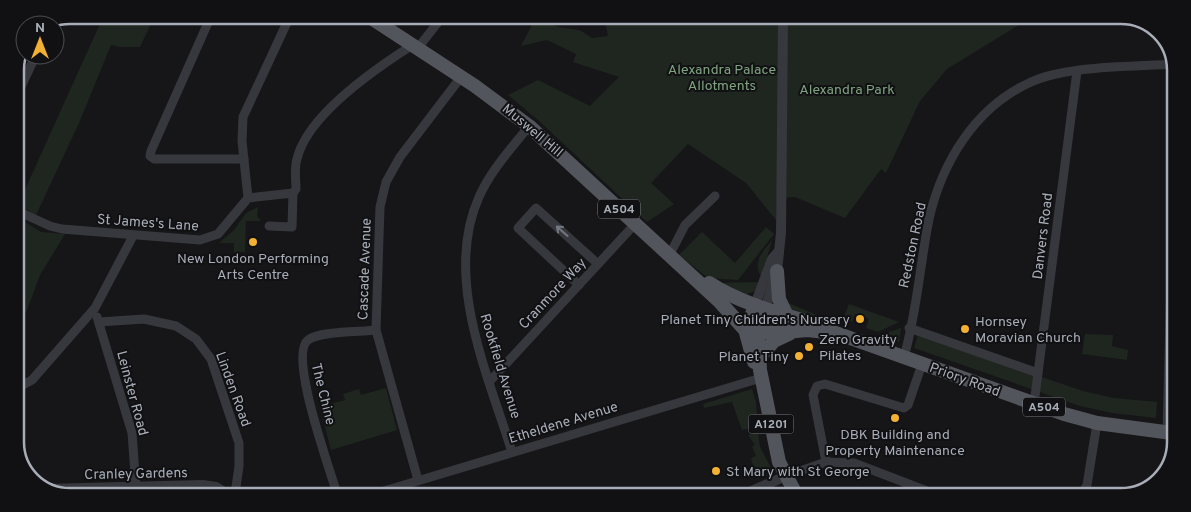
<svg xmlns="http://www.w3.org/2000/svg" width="1191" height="512" viewBox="0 0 1191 512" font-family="Overpass,sans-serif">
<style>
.green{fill:#1e261f}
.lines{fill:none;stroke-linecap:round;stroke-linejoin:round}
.minor{stroke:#37383d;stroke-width:9}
.tertiary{stroke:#37383d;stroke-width:10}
.primary{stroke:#53555c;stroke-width:14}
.oneway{stroke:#757881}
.poi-dot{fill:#f2b134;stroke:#111113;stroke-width:2}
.labels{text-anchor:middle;stroke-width:4;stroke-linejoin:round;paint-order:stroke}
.shield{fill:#111113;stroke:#7b7e86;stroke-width:1}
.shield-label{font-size:12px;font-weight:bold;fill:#a8adb8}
.park-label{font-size:14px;fill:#7fa381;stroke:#111113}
.street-label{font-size:14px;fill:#a8adb8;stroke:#111113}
.poi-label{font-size:14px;fill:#a8adb8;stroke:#111113;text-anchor:start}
.rim{fill:none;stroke:#a8adb8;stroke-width:2.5}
</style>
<rect width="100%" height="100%" fill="#161618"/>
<g class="green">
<polygon points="104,15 155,15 140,47 120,47 111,45 79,123 36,215 18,205"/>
<path d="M536,17H545C554,30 565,27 578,30C583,31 588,36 592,38L608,36L606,25L579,17L1050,19L1019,25L947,69L920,101L886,173L881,169L845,218L795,197L776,198V220L746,183L688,144L651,183L674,204L647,222L539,121L508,95L538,80L590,106L619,77L573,62L576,54L547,40L521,46Z"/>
<polygon points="258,207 257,216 261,221 246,221 245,252 234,252 234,243 219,243 234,230 246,213"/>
<polygon points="18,218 41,232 65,234 40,275 27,310 15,327 15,222"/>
<polygon points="766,227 774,234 738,280 708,278 679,255 702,232 735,263"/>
<path d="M772,240L762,275H760C753,260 763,252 772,240Z"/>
<polygon points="716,283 757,282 759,283 755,291 745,295"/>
<polygon points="788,303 822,317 822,319 791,310"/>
<polygon points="849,304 899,322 878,332 866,328 869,319 855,314 852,322 843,319"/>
<polygon points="901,328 899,342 880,335"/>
<polygon points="1085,334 1113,335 1112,346 1128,350 1127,360 1082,354"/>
<polygon points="918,335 1083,391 1114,398 1157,402 1156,418 1112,413 1080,406 914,348"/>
<polygon points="386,388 397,430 331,450 320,407 345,400 343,394 359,389 361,395"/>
<polygon points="752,389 756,402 758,426 742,430 732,402 704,408 703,404"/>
<polygon points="758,432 760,447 771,468 756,476 751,458 756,456 752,446 755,445 748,435"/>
</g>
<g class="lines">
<g class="minor">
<polyline points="211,16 151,151 150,156 154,159 244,159"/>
<polyline points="55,26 60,19"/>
<polyline points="417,49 443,16"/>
<polyline points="16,97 36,55"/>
<polyline points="248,198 242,141 243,117 290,16"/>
<path d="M15,210L50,226L62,229L200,240L218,234L248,198L293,193L296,189C296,180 294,168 297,159C307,116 375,69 411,46"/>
<polyline points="269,226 292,227 293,193"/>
<polyline points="669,256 685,225 715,196"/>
<polyline points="579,285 518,228 536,208 598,264"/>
<polyline points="97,317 132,433 136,487"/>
<polyline points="99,322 144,319 176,326 196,339 211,359 239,443 239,466 235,494"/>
<polyline points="909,328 1038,373"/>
<path d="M904,357C917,312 920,264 929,219C942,162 975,108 1029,83C1067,65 1133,67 1175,64"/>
<polyline points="490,381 635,224"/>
<polyline points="15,389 32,380 95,308 133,236"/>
<polyline points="1034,404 1077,71"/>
<polyline points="1167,432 1175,125"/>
<path d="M512,452C488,375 443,277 479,197C491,170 511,149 529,126"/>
<polyline points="826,462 813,395 817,386 825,384 904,408 908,405 922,364"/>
<polyline points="786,476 826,462 854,463 940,496"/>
<polyline points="418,480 376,330 380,207 386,182 400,157 461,77"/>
<path d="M337,494C330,469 288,355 308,340C319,331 361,332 376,330"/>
<polyline points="374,494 761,378"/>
<polyline points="1080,497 1087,485 1097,423"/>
</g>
<g class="tertiary">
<polyline points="755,305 772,259 778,252"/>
<polyline points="765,309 777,271 781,233 783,18"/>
<polyline points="44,489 203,485 216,487 227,494"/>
<polyline points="740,496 786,476"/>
</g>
<g class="primary">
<polyline points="368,16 475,86 529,126 719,301 746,331 775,333 807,330 836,333 1064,414 1097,423 1172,433"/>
<polyline points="777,271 779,299 787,316"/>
<path d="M709,283C743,305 783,314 822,326"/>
<polyline points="765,309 758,332 760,370 779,462 797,496"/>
<polyline points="760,357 774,341 789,334"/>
<polyline points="754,362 746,333 755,305"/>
</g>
</g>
<defs><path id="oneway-shaft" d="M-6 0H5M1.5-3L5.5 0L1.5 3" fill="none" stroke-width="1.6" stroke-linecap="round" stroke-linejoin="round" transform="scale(1.25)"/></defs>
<use class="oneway" href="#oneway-shaft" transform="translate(562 231) rotate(-139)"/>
<g class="poi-dot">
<circle cx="253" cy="242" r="5"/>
<circle cx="860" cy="319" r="5"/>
<circle cx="965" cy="329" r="5"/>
<circle cx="809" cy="347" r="5"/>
<circle cx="799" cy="356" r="5"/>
<circle cx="895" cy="418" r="5"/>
<circle cx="716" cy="471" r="5"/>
</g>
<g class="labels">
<g class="shield">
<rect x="598" y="199.5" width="42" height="19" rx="4"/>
<rect x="1023" y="397.5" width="42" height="19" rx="4"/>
<rect x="748.5" y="414.5" width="45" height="19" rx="4"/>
</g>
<g class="shield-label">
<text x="619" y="213">A504</text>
<text x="1044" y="411">A504</text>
<text x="771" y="428">A1201</text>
</g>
<g class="park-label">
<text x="722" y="74">Alexandra Palace<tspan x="722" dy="16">Allotments</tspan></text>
<text x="847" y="94">Alexandra Park</text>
</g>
<g class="street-label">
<text transform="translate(533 130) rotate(40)" y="5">Muswell Hill</text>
<text transform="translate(148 222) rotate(4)" y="5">St James's Lane</text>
<text transform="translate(1042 236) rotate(-83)" y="5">Danvers Road</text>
<text transform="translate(912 245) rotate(-78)" y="5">Redston Road</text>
<text transform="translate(364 269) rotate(-88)" y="5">Cascade Avenue</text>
<text transform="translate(552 293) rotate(-47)" y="5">Cranmore Way</text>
<text transform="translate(501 366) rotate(73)" y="5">Rookfield Avenue</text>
<text transform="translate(965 379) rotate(20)" y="5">Priory Road</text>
<text transform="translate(234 389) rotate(70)" y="5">Linden Road</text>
<text transform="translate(133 393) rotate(75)" y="5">Leinster Road</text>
<text transform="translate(324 394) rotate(76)" y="5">The Chine</text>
<text transform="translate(563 422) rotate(-17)" y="5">Etheldene Avenue</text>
<text transform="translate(136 473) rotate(-1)" y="5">Cranley Gardens</text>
</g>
<g class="poi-label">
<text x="253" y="263" text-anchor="middle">New London Performing<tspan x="253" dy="16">Arts Centre</tspan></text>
<text x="850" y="324" text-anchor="end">Planet Tiny Children's Nursery</text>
<text x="975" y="326">Hornsey<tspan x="975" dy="16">Moravian Church</tspan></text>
<text x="819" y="344">Zero Gravity<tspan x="819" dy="16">Pilates</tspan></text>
<text x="789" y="361" text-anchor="end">Planet Tiny</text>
<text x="895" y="439" text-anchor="middle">DBK Building and<tspan x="895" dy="16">Property Maintenance</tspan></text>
<text x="726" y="476">St Mary with St George</text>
</g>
</g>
<path d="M0 0H1191V512H0ZM70 24H1121A46 46 0 0 1 1167 70V442A46 46 0 0 1 1121 488H70A46 46 0 0 1 24 442V70A46 46 0 0 1 70 24Z" fill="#111113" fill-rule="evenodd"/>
<path class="rim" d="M70 24H1121A46 46 0 0 1 1167 70V442A46 46 0 0 1 1121 488H70A46 46 0 0 1 24 442V70A46 46 0 0 1 70 24Z"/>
<g transform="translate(40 40)"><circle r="24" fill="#111113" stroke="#4d4f55"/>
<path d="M0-4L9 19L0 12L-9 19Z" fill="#f2b134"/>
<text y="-8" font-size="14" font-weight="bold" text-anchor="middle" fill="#a8adb8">N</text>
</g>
</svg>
